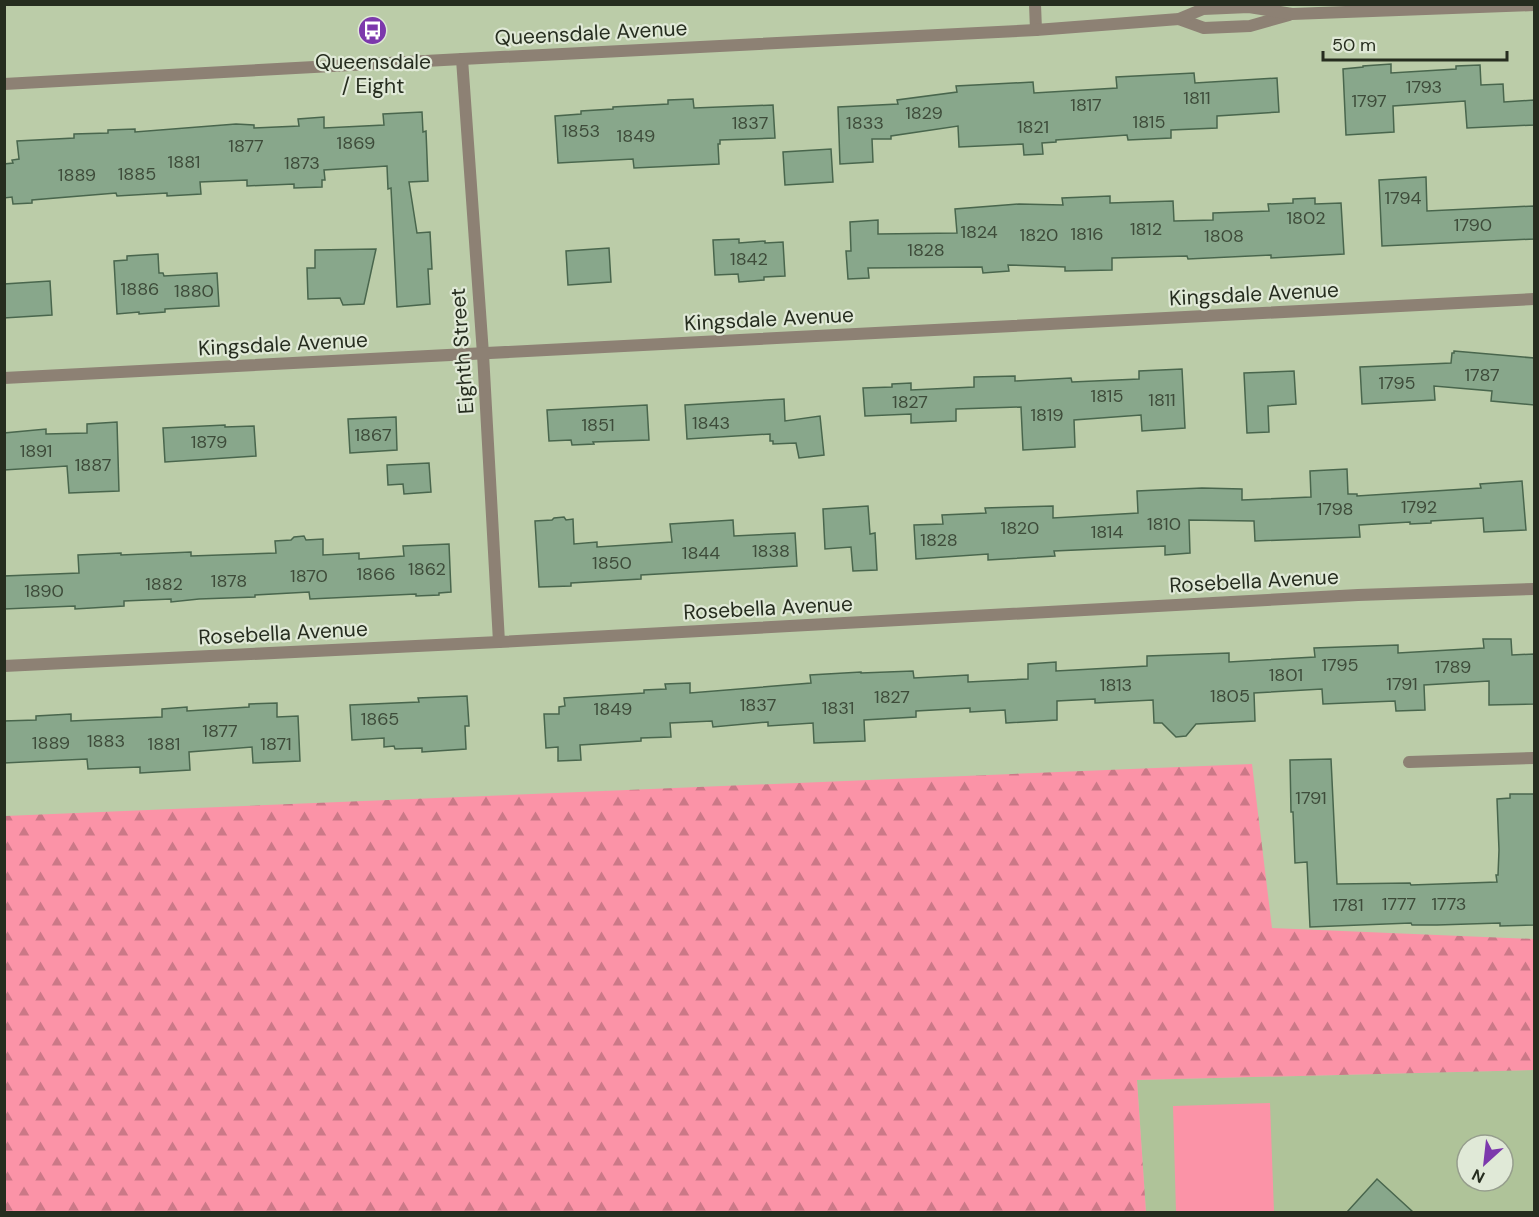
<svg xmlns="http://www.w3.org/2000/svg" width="1539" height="1217" viewBox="0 0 1539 1217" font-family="'DM Sans',sans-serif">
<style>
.built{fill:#afc399;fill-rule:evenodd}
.forest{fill:url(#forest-firs)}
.pitch{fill:#fb93a7}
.building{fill:#88a78b;stroke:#49664d;stroke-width:1.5}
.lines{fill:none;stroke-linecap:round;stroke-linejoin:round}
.street{stroke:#8d8174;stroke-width:12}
.labels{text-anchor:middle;stroke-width:4.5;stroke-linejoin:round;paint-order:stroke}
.number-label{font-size:18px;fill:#3e4c3a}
.street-label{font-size:21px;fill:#262d1f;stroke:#e0e9d7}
.poi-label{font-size:21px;fill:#262d1f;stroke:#e0e9d7}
</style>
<defs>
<pattern id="forest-firs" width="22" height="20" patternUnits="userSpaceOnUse" patternTransform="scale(1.5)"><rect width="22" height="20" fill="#fb93a7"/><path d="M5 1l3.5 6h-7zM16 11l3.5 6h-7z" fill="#cb7887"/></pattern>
</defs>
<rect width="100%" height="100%" fill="#bbcca8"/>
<path class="built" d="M1534,1070V1212H1146L1137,1080ZM1467,1145H1503V1181H1467Z"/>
<polygon class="forest" points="1252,764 1272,928 1534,939 1534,1070 1137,1080 1146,1212 5,1212 5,816"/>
<polygon class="pitch" points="1270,1103 1274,1212 1176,1212 1173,1106"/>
<g class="building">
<polygon points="1391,64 1391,73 1456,69 1456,66 1480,65 1481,85 1503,84 1504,102 1534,100 1534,125 1467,128 1465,101 1393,106 1394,132 1346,135 1343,69 1363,67 1363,66"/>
<polygon points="1194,73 1195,83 1277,78 1279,112 1217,116 1217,128 1171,130 1171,138 1128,140 1127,135 1056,140 1056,142 1042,143 1043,154 1024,155 1023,144 959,147 958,126 891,136 891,139 872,139 873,162 840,164 838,107 898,104 897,100 957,92 956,86 1033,82 1034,93 1117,88 1116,77"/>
<polygon points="693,99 694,108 773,105 775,138 720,140 720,144 718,144 719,164 634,168 633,159 558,163 555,116 581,114 581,111 613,109 613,107 668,104 668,100"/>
<polygon points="422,112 423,132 426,131 428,181 409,182 417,233 430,232 432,269 428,269 430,304 397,307 391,188 388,189 387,166 324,170 325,180 322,180 322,187 294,188 294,184 247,186 247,180 200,182 201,194 167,196 167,193 117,196 116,193 32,200 32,203 13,204 12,197 4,198 4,164 13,163 12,160 19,159 17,141 74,138 74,134 108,133 108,130 135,129 135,132 236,124 254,125 254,128 299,126 298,119 324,117 324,128 384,125 383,114"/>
<polygon points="831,149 833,182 785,185 783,152"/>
<polygon points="1426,177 1427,211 1534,206 1534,239 1382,246 1379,180"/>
<polygon points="1110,196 1110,203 1173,201 1174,221 1213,220 1213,213 1269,211 1268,204 1293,203 1293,199 1315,198 1315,204 1341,203 1344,254 1271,258 1271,255 1188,259 1187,256 1112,258 1112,270 1065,271 1065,267 1008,265 1009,271 983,273 982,267 868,268 869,278 848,279 846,251 851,251 850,222 878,220 878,234 957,233 955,209 1019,204 1063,205 1062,198"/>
<polygon points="739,239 739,243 765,241 765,243 783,242 785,276 764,277 764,280 739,282 738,274 715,275 713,240"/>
<polygon points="609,248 611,282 568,285 566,251"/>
<polygon points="376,249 364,304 343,305 340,298 308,299 307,268 315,268 315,250"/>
<polygon points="158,254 159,273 163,273 164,276 217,273 219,306 165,309 165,312 139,314 139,312 117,314 114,261 127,260 127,256"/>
<polygon points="50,281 52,315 4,318 4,284"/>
<polygon points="1454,351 1534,358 1534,405 1491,401 1492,391 1434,386 1435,400 1362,404 1360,367 1451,363 1452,353 1454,353"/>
<polygon points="1182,369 1185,428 1142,431 1141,415 1074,420 1075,447 1023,450 1021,407 956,409 956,421 911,423 911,414 865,416 863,388 892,387 892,384 911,383 911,390 974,387 974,377 1015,376 1015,381 1071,378 1072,382 1139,379 1139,371"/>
<polygon points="1294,371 1296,404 1268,406 1269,432 1247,433 1244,373"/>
<polygon points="784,399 785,421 820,416 824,455 799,458 796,443 773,444 773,441 770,441 770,434 687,439 685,405"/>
<polygon points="647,405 649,440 593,442 594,444 572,445 571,440 549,441 547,410"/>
<polygon points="396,417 397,450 350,453 348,419"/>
<polygon points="117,422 119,491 69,493 67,466 4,470 4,433 46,429 46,434 87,433 87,424"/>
<polygon points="225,425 225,427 254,426 256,456 165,462 163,428"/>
<polygon points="429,463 431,492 404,494 403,484 388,485 387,465"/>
<polygon points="1347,469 1348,494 1357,494 1357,496 1481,488 1480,484 1522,481 1526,530 1484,532 1483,518 1431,521 1431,523 1410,524 1410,522 1359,525 1360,537 1255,541 1254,521 1189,520 1190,553 1165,555 1165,546 1054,551 1055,556 988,560 988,554 916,559 914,525 943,524 942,515 986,513 985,508 1053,506 1053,518 1138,513 1137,491 1202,488 1242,489 1242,500 1311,497 1310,471"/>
<polygon points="868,506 870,534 875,533 877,570 853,571 851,547 825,549 823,509"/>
<polygon points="564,517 566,520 573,519 574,544 597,542 597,547 672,542 670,524 733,520 734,536 795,533 797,566 641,575 641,579 571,583 571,586 539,587 535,521 552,520 554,518"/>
<polygon points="304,536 306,540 323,539 323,555 359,553 359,559 404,556 403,546 449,544 451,592 439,593 439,595 416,596 416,594 310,599 309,592 255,595 255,597 199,599 171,602 171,599 124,601 124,606 75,609 75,606 4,609 4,576 79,573 78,555 121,553 121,555 191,552 191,556 276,553 275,541 291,540 294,537"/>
<polygon points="1483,639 1511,639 1512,655 1534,654 1534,704 1489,705 1489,681 1424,685 1425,710 1396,711 1395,701 1323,704 1322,689 1254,693 1255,721 1196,724 1186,736 1176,737 1162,723 1154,723 1153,700 1095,703 1095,699 1057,701 1057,720 1006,723 1005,710 970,712 970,708 916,711 916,717 864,720 865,741 814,743 813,723 768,726 768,722 713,727 712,721 670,723 671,737 641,738 641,741 580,745 581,760 558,761 558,747 546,748 544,714 559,714 559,707 565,706 564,698 644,693 644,690 666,689 665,684 690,683 690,693 811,683 810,675 861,672 861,673 913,671 914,678 968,675 968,682 1028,679 1028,664 1056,662 1056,671 1147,666 1147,656 1229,653 1229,662 1315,657 1314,648 1398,645 1398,653 1484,648"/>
<polygon points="467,696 469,726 465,726 466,749 422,752 422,748 395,749 394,746 384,747 384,738 352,740 350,705 419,702 418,698"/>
<polygon points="277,703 277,717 298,716 300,761 253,763 252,747 189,752 190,770 140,773 140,767 88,769 87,759 4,763 4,721 36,720 36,716 71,714 71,721 162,717 162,709 187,707 187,711 249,707 249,704"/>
<polygon points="1331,759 1337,884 1410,883 1411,885 1497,882 1496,875 1498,875 1499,850 1497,799 1510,798 1510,794 1534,794 1534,925 1500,926 1500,923 1437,925 1412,925 1411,923 1310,927 1307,862 1295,863 1293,812 1291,812 1290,760"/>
<polygon points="1377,1179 1413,1212 1347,1212"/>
</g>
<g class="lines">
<g class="street">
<polyline points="1035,4 1036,30"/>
<polyline points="1179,19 1204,28 1250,26 1289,15"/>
<polyline points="462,59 483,354 499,642"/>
<polyline points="4,84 462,59 1036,30 1179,19 1203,9 1249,7 1292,14 1534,5"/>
<polyline points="4,378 1534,299"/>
<polyline points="4,666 499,642 1358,595 1534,589"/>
<polyline points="1409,762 1534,758"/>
</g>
</g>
<defs>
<symbol id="bus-disc" viewBox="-11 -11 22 22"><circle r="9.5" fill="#7c38ac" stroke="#e0e9d7"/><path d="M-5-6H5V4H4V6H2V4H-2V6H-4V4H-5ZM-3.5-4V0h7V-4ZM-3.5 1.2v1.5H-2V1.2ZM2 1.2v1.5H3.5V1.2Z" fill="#fff"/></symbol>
</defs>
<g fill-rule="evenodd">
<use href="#bus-disc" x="356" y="14" width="33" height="33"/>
</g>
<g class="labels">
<g class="number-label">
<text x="1424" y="93">1793</text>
<text x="1197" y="104">1811</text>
<text x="1369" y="107">1797</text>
<text x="1086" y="111">1817</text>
<text x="924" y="119">1829</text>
<text x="1149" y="128">1815</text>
<text x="750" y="129">1837</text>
<text x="865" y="129">1833</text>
<text x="1033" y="133">1821</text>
<text x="581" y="137">1853</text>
<text x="636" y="142">1849</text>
<text x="356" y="149">1869</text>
<text x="246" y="152">1877</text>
<text x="184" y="168">1881</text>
<text x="302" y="169">1873</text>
<text x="137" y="180">1885</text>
<text x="77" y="181">1889</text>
<text x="1403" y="204">1794</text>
<text x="1306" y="224">1802</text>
<text x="1473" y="231">1790</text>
<text x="1146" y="235">1812</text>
<text x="979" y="238">1824</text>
<text x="1087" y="240">1816</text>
<text x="1039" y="241">1820</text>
<text x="1224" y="242">1808</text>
<text x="926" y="256">1828</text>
<text x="749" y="265">1842</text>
<text x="140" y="295">1886</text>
<text x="194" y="297">1880</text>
<text x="1482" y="381">1787</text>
<text x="1397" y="389">1795</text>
<text x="1107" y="402">1815</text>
<text x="1162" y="406">1811</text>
<text x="910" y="408">1827</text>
<text x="1047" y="421">1819</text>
<text x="711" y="429">1843</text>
<text x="598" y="431">1851</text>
<text x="373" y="441">1867</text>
<text x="209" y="448">1879</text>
<text x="36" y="457">1891</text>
<text x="93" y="471">1887</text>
<text x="1419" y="513">1792</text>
<text x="1335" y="515">1798</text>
<text x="1164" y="530">1810</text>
<text x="1020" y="534">1820</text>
<text x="1107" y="538">1814</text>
<text x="939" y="546">1828</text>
<text x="771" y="557">1838</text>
<text x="701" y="559">1844</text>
<text x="612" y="569">1850</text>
<text x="427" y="575">1862</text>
<text x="376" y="580">1866</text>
<text x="309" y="582">1870</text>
<text x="229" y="587">1878</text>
<text x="164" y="590">1882</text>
<text x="44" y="597">1890</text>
<text x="1340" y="671">1795</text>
<text x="1453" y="673">1789</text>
<text x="1286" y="681">1801</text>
<text x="1402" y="690">1791</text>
<text x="1116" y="691">1813</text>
<text x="1230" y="702">1805</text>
<text x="892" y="703">1827</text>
<text x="758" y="711">1837</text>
<text x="838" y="714">1831</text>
<text x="613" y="715">1849</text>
<text x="380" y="725">1865</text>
<text x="220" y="737">1877</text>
<text x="106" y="747">1883</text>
<text x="51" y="749">1889</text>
<text x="164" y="750">1881</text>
<text x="276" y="750">1871</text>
<text x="1311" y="804">1791</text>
<text x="1399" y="910">1777</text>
<text x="1449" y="910">1773</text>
<text x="1348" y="911">1781</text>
</g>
<g class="street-label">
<text transform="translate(591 33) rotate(-3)" y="7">Queensdale Avenue</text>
<text transform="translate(1254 294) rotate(-3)" y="7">Kingsdale Avenue</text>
<text transform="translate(769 319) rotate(-3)" y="7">Kingsdale Avenue</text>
<text transform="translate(283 344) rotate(-3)" y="7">Kingsdale Avenue</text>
<text transform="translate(462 351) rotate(-94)" y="7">Eighth Street</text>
<text transform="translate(1254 581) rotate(-3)" y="7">Rosebella Avenue</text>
<text transform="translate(768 608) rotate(-3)" y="7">Rosebella Avenue</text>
<text transform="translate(283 633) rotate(-3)" y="7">Rosebella Avenue</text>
</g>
<g class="poi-label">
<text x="373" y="69">Queensdale<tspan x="373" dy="24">/ Eight</tspan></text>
</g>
</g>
<rect width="1539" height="1217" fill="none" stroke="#262d1f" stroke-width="12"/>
<g transform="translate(1485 1163) rotate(207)"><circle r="28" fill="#e0e9d7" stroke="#969e8d" stroke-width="1.5"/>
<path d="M0-4.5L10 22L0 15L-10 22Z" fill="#7c38ac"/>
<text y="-9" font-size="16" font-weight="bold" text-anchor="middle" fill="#262d1f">N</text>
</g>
<path d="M1323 51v9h184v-9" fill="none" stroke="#262d1f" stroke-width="3"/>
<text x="1332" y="51" font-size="18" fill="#262d1f" stroke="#e0e9d7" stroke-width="4.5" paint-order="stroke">50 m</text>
</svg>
